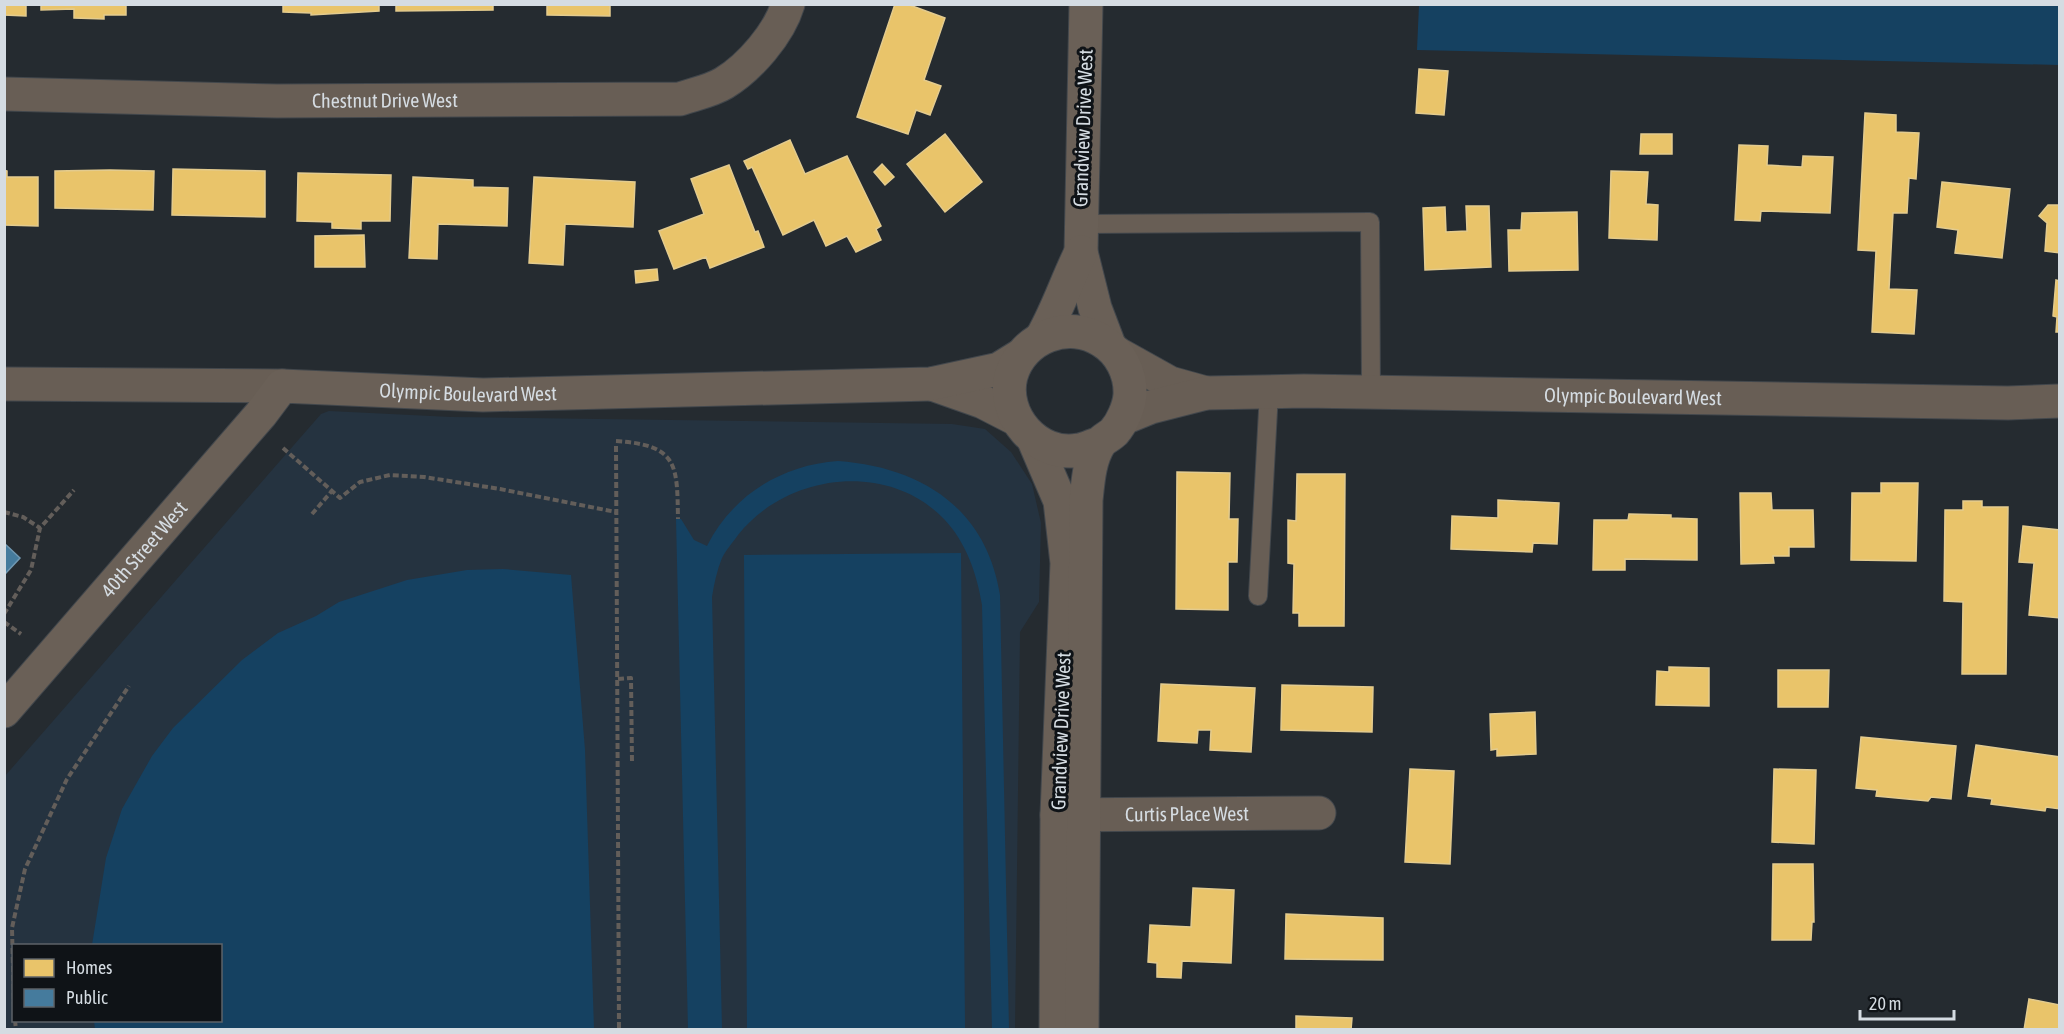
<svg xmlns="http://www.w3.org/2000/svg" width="2064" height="1034" viewBox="0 0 2064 1034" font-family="'Asap Condensed',sans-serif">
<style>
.built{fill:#253340;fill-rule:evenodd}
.green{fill:#154161}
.homes{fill:#e9c46a;stroke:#e3cb8e;stroke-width:1.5}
.public{fill:#457b9d;stroke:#7098b2;stroke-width:1.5}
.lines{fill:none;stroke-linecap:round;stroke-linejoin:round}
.lane-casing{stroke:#42474c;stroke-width:20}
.street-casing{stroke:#42474c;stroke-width:35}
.secondary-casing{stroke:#42474c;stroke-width:35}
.path{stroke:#635e5a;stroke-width:4;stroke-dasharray:6 3;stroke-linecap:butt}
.lane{stroke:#685e55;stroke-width:18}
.street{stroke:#685e55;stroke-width:33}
.secondary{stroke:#6a6057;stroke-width:33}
.labels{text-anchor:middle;stroke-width:6;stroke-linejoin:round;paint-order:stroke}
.street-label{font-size:20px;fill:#d5dce2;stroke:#0f1317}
</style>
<rect width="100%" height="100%" fill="#252b30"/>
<path class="built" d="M329,411L451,417L952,424L985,429L1011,452L1032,484L1041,523L1039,602L1020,632L1015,1029L5,1030V776L321,414ZM14,946H220V1020H14Z"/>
<g class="green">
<polygon points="1419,5 2059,5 2059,65 1417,50"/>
<path d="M838,461C920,467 986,507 1000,595L1009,1029H992L982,605C977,574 966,542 944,519C887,460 786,474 738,535C733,542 726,550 722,558C717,570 714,584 712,597L722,1029H688L676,519H681L694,540L707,546C732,496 781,465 838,461Z"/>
<polygon points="961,553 965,1029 747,1029 744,555"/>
<polygon points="503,569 571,575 585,750 594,1029 95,1029 94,1021 220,1020 220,946 92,945 106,858 122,809 152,756 173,728 242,660 278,633 316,616 339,602 407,580 467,570"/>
</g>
<g class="homes">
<polygon points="4,4 26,4 26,16 4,15"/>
<polygon points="41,4 126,4 126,15 104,15 104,19 74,18 74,9 41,10"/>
<polygon points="283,4 379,4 379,11 311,15 311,13 283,12"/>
<polygon points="396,4 493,4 493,10 396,11"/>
<polygon points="610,4 610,16 547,15 547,5 513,5"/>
<polygon points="895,4 907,4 945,18 924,80 941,86 930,115 916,110 908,134 857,117"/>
<polygon points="1419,69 1448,71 1444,115 1416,113"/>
<polygon points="1865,113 1896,115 1896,132 1919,133 1916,179 1909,178 1907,213 1893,213 1889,289 1917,290 1914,334 1872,332 1876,251 1858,250"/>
<polygon points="945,134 982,182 945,212 907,164"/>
<polygon points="1641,134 1672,134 1672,154 1640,154"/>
<polygon points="790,140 805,174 847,156 881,226 876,229 881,240 856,252 847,236 826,246 814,220 783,235 752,167 748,169 744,161"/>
<polygon points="1739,145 1768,146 1767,165 1802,167 1803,156 1833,157 1830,213 1761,211 1760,221 1735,220"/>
<polygon points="882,164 894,177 885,185 874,172"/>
<polygon points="729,165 755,232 758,231 764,247 710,268 706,257 674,269 659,231 704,214 691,179"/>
<polygon points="173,169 265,171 265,217 172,215"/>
<polygon points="4,170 7,171 7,177 38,177 38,226 4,225"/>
<polygon points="110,170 154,171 153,210 55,208 55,171"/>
<polygon points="1611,171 1648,172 1646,204 1658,205 1657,240 1609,238"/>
<polygon points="298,173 391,175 390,221 361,221 361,229 332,228 332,222 297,221"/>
<polygon points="413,177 473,180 473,187 508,188 507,226 438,224 437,259 409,258"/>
<polygon points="534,177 635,182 633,227 565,224 563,265 529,263"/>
<polygon points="1942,182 2010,189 2002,258 1955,253 1958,230 1937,227"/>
<polygon points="2048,205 2060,205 2060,253 2045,251 2047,223 2039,216"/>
<polygon points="1466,206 1489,206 1491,267 1425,270 1423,208 1445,207 1446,232 1467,231"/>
<polygon points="1577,212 1578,270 1509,271 1508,230 1521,230 1522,213"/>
<polygon points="364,235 365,267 315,267 315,236"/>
<polygon points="657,269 658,280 636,283 635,271"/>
<polygon points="2056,280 2060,281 2060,332 2056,332 2057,317 2053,316"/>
<polygon points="1177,472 1230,473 1229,519 1238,519 1237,562 1228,562 1228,610 1176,609"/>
<polygon points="1297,474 1345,474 1344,626 1299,626 1299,613 1293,613 1294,564 1288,563 1288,520 1296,521"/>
<polygon points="1881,483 1918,483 1916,561 1851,560 1852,493 1881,493"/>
<polygon points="1740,493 1771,493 1772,510 1813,510 1814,547 1789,547 1789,556 1773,556 1774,563 1741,564"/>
<polygon points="1498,500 1559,503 1557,544 1533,543 1532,552 1451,549 1452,516 1498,518"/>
<polygon points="1963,501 1982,501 1982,507 2008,507 2006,674 1962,674 1963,602 1944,601 1945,510 1963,510"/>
<polygon points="1629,514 1671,515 1671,518 1697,519 1697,560 1625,559 1625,570 1593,570 1594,520 1628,520"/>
<polygon points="2023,526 2060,530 2060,618 2029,615 2034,563 2019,562"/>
<polygon points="1669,667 1709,668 1709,706 1656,705 1657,671 1669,672"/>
<polygon points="1778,670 1829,670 1828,707 1778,707"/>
<polygon points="1161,684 1255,688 1251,752 1210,750 1211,730 1198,730 1197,743 1158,741"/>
<polygon points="1282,685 1373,687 1372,732 1281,730"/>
<polygon points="1535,712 1536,754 1497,756 1497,749 1491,750 1490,714"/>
<polygon points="1861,737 1956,746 1951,799 1931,797 1928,801 1876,796 1877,790 1856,788"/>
<polygon points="1976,745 2060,757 2060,809 2046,807 2045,811 1991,804 1992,799 1968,796"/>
<polygon points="1410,769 1454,771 1450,864 1405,862"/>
<polygon points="1774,769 1816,770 1814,844 1772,842"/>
<polygon points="1773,864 1813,864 1814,922 1812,922 1811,940 1772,940"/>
<polygon points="1193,888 1234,890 1231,963 1182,961 1181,978 1157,977 1157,963 1148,962 1150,925 1191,927"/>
<polygon points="1286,914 1383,918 1383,960 1285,959"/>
<polygon points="2029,999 2060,1005 2060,1030 2024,1030"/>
<polygon points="1296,1016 1352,1018 1351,1030 1296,1030"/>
</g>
<polygon class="public" points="4,543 20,558 4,575"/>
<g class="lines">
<defs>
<g id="lane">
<polyline points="1081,224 1370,222 1371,392"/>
<polyline points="1258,596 1269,392"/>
</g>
<g id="street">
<path id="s1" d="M4,94L277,101L680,99C694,94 711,91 724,83C749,68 779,34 788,4"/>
<polyline points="1118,354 1170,383 1206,393"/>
<polyline points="4,384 282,386"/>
<path id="s2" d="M1124,418L1151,407L1206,393L1304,391L2008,403L2060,401"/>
<path id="s3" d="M1057,815L1319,813"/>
</g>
<g id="secondary">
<polyline points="1086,4 1081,252 1095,308 1109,345"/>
<path d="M1042,337C1058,309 1067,280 1081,252"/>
<polyline points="932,384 983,402 1016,419"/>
<polyline points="1033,438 1060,501 1067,563 1057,815 1056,1030"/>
<path id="s4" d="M4,711L261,414L282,386L483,395L930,384L999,369L1020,356"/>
<path d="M1082,1030L1086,500C1088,482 1089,460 1100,443C1103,439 1110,436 1114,432C1122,423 1129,407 1130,395C1131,373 1120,352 1102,341C1069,319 1022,337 1011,376C1001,415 1037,458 1079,450C1086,449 1093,445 1100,443"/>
</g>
</defs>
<use href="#lane" class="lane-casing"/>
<use href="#street" class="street-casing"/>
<use href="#secondary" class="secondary-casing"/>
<g class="path">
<path d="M616,441C679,445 677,466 678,519"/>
<polyline points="616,446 619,1030"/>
<polyline points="283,448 340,498 360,482 390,475 424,477 500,489 616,512"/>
<polyline points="4,512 23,517 40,528"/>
<polyline points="312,514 331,492"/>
<polyline points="4,614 31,570 40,528 74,490"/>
<polyline points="4,622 21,634"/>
<polyline points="618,679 631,678 632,762"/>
<polyline points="14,1008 12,928 25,869 67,779 129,686"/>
<polyline points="15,1020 16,1030"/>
</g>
<use href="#lane" class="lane"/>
<use href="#street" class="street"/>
<use href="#secondary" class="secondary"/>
</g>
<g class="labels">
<g class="street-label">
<text dy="7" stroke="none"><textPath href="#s1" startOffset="381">Chestnut Drive West</textPath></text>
<text transform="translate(1083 128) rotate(-88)" y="7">Grandview Drive West</text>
<text dy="7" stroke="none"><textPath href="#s4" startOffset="614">Olympic Boulevard West</textPath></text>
<text dy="7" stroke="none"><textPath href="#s2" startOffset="513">Olympic Boulevard West</textPath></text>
<text dy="7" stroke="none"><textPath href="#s4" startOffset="214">40th Street West</textPath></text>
<text transform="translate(1061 731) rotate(-88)" y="7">Grandview Drive West</text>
<text dy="7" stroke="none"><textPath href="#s3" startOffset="130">Curtis Place West</textPath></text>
</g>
</g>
<rect width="2064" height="1034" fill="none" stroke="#d5dce2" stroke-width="12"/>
<rect x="12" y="944" width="210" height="78" fill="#0f1317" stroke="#5e6368" stroke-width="1.5"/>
<rect x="24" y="959" width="30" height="18" fill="#e9c46a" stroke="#5e6368" stroke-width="1.5"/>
<text x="66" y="974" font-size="18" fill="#d5dce2">Homes</text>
<rect x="24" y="989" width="30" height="18" fill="#457b9d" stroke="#5e6368" stroke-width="1.5"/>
<text x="66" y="1004" font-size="18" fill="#d5dce2">Public</text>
<path d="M1860 1010v9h94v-9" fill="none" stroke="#d5dce2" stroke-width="3"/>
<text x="1869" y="1010" font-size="18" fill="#d5dce2" stroke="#0f1317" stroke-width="4.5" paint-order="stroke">20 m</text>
</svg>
